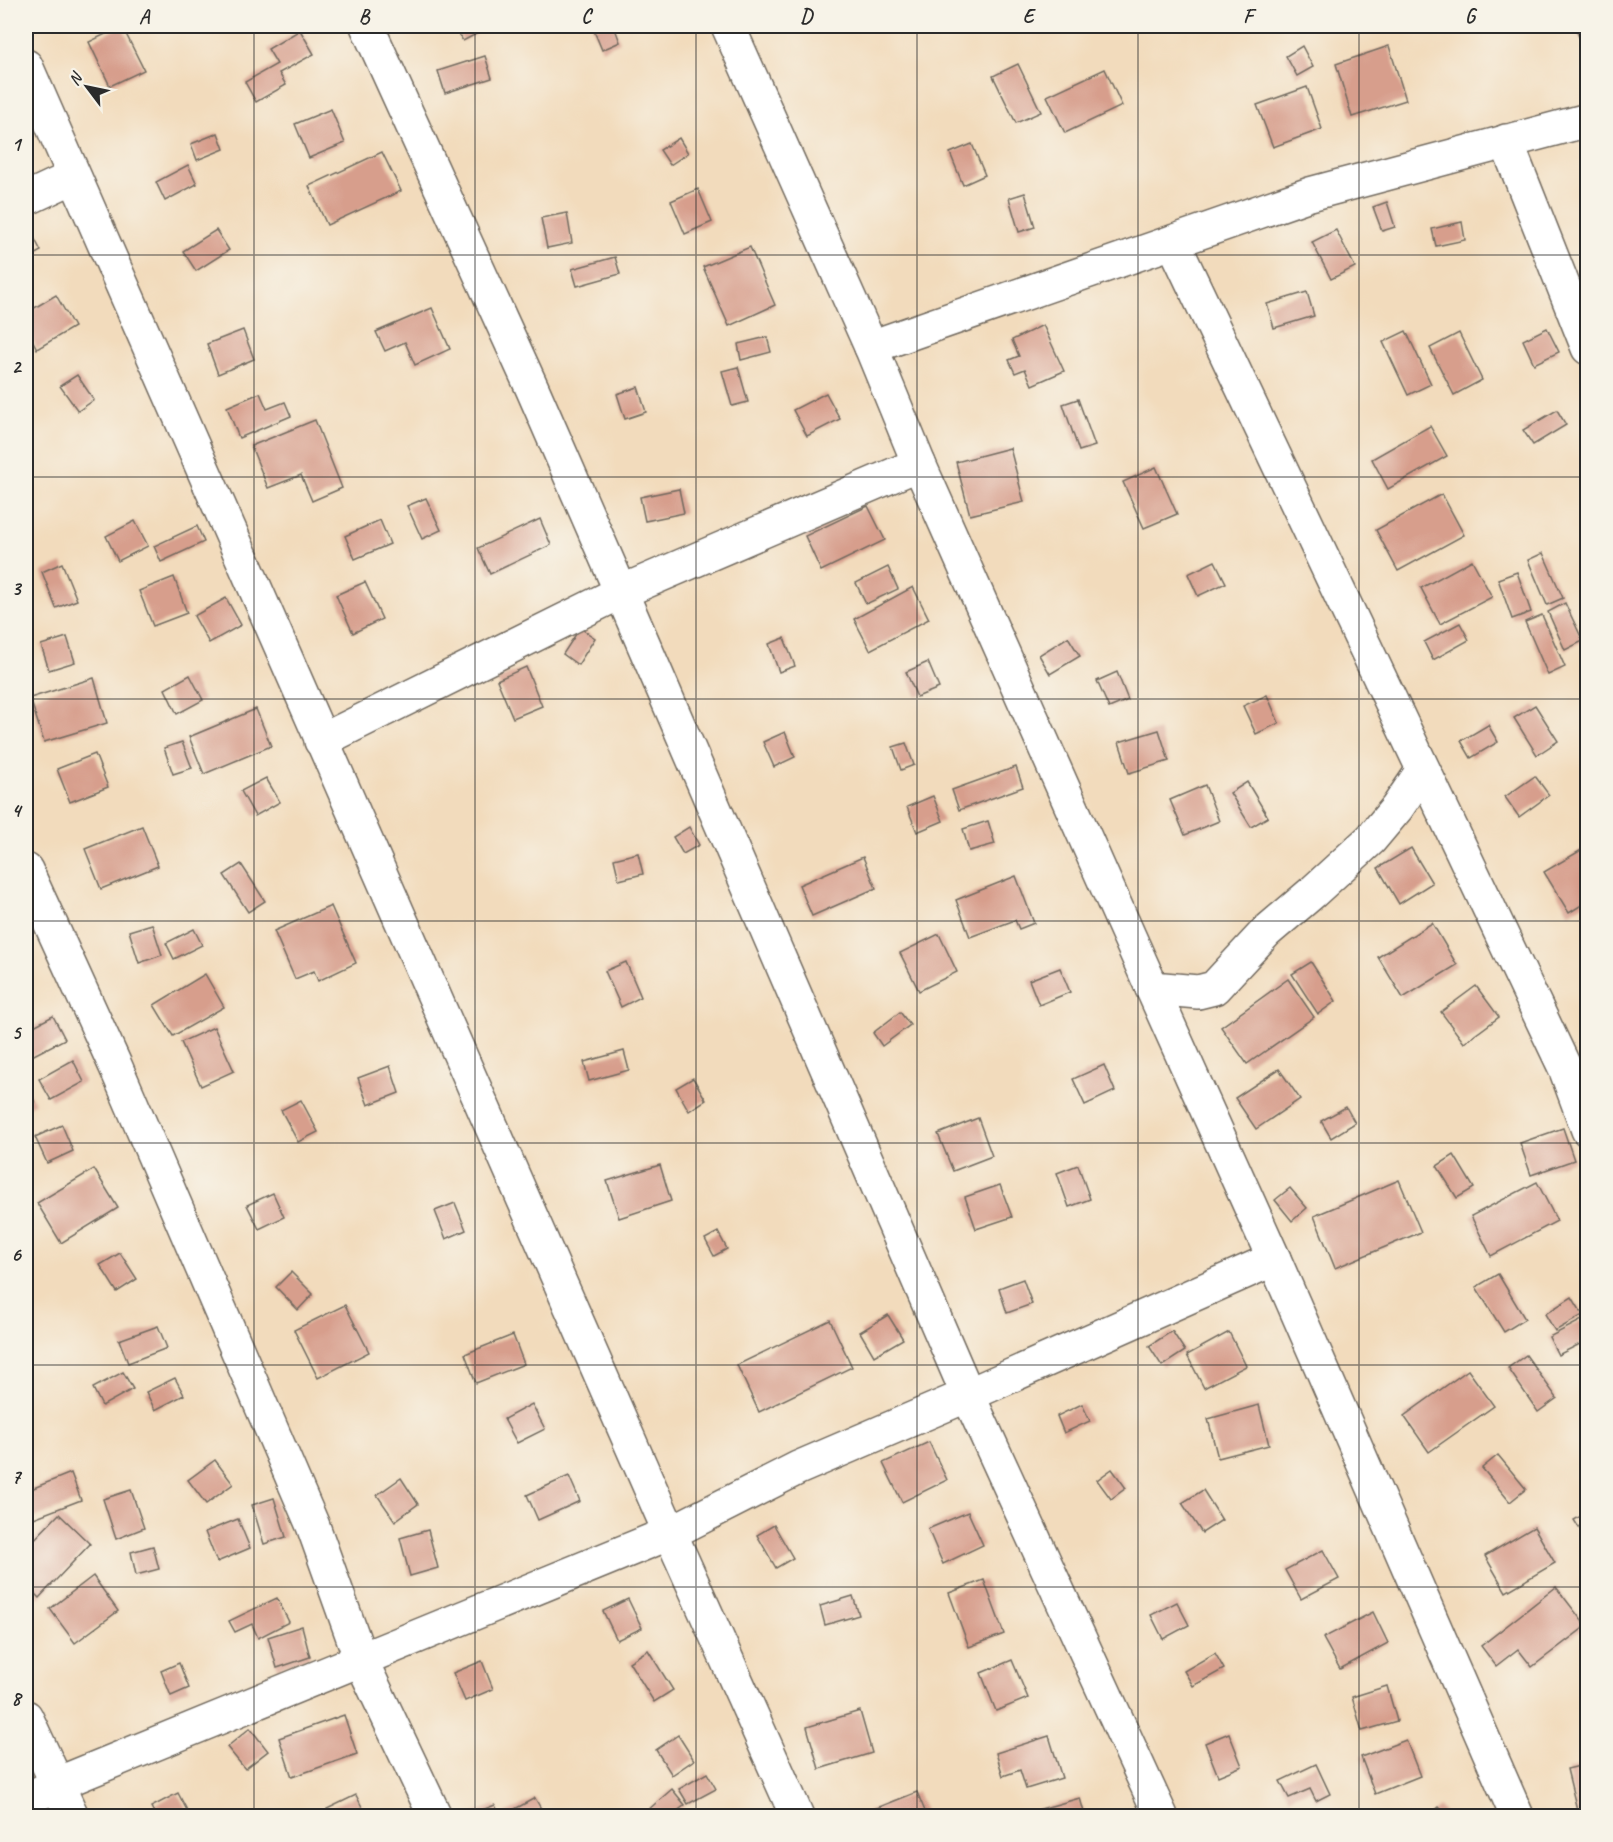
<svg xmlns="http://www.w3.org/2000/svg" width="1613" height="1842" viewBox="0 0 1613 1842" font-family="Caveat,sans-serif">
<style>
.building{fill:#d79e8c}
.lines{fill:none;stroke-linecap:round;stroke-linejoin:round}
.minor-casing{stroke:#71695e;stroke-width:36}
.minor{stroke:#fff;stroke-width:33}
.grid{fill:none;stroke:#2b2b2b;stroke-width:1.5;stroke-opacity:0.55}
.neatline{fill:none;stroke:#2b2b2b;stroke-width:2}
.grid-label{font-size:20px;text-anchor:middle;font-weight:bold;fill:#2b2b2b}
</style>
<rect width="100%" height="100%" fill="#f7f3e8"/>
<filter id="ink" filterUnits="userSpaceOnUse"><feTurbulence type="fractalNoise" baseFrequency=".0167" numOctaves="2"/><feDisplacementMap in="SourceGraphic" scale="12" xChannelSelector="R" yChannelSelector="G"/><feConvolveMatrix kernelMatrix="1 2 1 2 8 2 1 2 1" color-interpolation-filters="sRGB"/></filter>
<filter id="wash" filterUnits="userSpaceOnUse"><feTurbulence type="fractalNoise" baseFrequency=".008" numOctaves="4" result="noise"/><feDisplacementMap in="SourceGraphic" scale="24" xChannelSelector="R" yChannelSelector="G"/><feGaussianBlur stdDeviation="1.35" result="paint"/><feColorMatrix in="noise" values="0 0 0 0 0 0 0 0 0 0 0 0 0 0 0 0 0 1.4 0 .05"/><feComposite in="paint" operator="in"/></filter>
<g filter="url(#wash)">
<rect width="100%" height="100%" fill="#f2dbbc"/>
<g id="blocks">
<g class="building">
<polygon points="122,26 144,70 110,86 89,42"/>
<polygon points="454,26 491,26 463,41"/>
<polygon points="592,26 614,26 620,42 602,50"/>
<polygon points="1575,26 1588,26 1588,34 1579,37"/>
<polygon points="300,30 314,54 279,73 286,85 256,102 245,82 277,64 268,49"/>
<polygon points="1302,46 1313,67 1297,76 1286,56"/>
<polygon points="1389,46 1406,100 1352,117 1336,64"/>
<polygon points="485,56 492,78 445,93 438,71"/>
<polygon points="1018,64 1041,112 1016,123 993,76"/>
<polygon points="1105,69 1122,106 1065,133 1047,96"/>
<polygon points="1307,87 1322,129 1273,147 1257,105"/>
<polygon points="331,109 345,143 309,158 295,124"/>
<polygon points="218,133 224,149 197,160 191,144"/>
<polygon points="679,138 688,153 670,165 660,150"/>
<polygon points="972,144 985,175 963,185 950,153"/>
<polygon points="382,152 401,191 327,225 309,186"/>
<polygon points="188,165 197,184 165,201 156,182"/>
<polygon points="698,189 712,222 685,234 671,201"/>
<polygon points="1025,193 1035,227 1019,232 1009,198"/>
<polygon points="1387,202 1395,227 1382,231 1373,207"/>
<polygon points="567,213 572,243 547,248 541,218"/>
<polygon points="1462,222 1465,240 1436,246 1432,229"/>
<polygon points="216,230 229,250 196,271 183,251"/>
<polygon points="1336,230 1355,267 1331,279 1312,242"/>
<polygon points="31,232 41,251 26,259 26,235"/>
<polygon points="750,247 775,305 729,326 703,267"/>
<polygon points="615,257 620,274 577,286 572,269"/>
<polygon points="1307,292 1314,316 1274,328 1267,304"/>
<polygon points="56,295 74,327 37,349 26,328 26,313"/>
<polygon points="432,308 450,349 415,365 405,342 385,351 376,332"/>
<polygon points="1043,325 1064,371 1032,385 1025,369 1015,373 1009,360 1019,356 1012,340"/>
<polygon points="1547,328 1559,352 1534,364 1523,340"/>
<polygon points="243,330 254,359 218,374 207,344"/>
<polygon points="1406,331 1431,384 1408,395 1383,342"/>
<polygon points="1459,333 1482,380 1454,395 1430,348"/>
<polygon points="767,337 771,352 741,360 738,344"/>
<polygon points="738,367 748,402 732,406 722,371"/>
<polygon points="77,375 94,400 78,411 60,386"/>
<polygon points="638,387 646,412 625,419 617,394"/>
<polygon points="260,393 267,409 285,402 291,416 239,438 227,407"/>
<polygon points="826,393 840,419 807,436 793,410"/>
<polygon points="1078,399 1095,446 1079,451 1063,404"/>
<polygon points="1557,410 1566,425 1533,445 1523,430"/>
<polygon points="315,420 342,488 312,501 301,475 268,488 251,446"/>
<polygon points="1430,426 1447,456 1388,489 1372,459"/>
<polygon points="1010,448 1024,502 970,515 956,462"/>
<polygon points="1156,467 1177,514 1144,528 1123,482"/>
<polygon points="679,489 684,513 645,521 640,497"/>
<polygon points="1442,494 1464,535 1398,571 1376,530"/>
<polygon points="426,498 441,530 422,539 407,506"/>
<polygon points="868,506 885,540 821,571 805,536"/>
<polygon points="540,519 551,545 490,574 478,548"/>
<polygon points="380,520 390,544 355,559 345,536"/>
<polygon points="135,521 148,546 118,561 106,536"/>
<polygon points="197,526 204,542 161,562 154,546"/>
<polygon points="1543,553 1563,598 1547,605 1528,560"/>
<polygon points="1472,560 1492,597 1440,624 1421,588"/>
<polygon points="1215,561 1226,583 1198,596 1188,574"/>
<polygon points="62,563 77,600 56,608 42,572"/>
<polygon points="888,567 898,589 866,604 856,583"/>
<polygon points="1517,572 1531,612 1512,619 1498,579"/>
<polygon points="174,577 187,613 153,626 139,591"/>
<polygon points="365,582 382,619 353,633 336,595"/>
<polygon points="913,587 929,619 870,650 854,619"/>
<polygon points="226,598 241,625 209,643 194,616"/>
<polygon points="1565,603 1583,641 1565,650 1548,612"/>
<polygon points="1542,615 1565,667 1548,675 1525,622"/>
<polygon points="1460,623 1469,640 1433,660 1424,642"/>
<polygon points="580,628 595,638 578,665 563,654"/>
<polygon points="67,637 75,662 49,670 41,645"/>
<polygon points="1068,637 1080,656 1050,674 1039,655"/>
<polygon points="784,638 795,666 779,672 769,644"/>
<polygon points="928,662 939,688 917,697 906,672"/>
<polygon points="526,667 542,706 513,718 497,680"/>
<polygon points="1117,672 1128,700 1109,708 1097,681"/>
<polygon points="190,675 203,700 177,714 165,689"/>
<polygon points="94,678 107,723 44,742 30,698"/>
<polygon points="1267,695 1279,723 1256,734 1243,706"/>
<polygon points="1535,705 1558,741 1537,755 1514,718"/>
<polygon points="256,709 271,746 204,774 189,737"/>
<polygon points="1488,725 1498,742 1471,758 1461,741"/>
<polygon points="1159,730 1169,761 1129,773 1119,742"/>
<polygon points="785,732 795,757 774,767 763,742"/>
<polygon points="182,742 192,768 173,774 164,748"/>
<polygon points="906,743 914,765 901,770 893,747"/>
<polygon points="95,754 108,787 70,802 57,769"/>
<polygon points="1016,767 1023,787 959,810 952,790"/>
<polygon points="1535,776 1549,795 1519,817 1505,797"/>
<polygon points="266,778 280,802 255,816 241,791"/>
<polygon points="1247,782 1268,817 1251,827 1230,793"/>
<polygon points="1205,785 1219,821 1185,835 1170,800"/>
<polygon points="933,796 943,821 917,832 907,807"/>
<polygon points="988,821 995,844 969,851 963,829"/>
<polygon points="142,826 158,866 101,889 85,849"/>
<polygon points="689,827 699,845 683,854 673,837"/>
<polygon points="1588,846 1588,901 1569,913 1544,872"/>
<polygon points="1411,848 1432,883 1399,904 1378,868"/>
<polygon points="638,853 643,874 619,880 614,859"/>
<polygon points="863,857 876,888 812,916 799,885"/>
<polygon points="241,864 265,901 248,912 224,875"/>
<polygon points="1016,876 1034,923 1019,929 1015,920 970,937 956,900"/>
<polygon points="331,906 356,963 318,981 314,971 295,979 274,931"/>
<polygon points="1432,923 1457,965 1403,998 1378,957"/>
<polygon points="152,924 162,955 139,963 129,931"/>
<polygon points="194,929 202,945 174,959 166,943"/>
<polygon points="939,934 957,972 919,991 900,953"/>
<polygon points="626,962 641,997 621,1007 605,971"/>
<polygon points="1311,962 1336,1001 1318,1014 1292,974"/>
<polygon points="1060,968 1070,992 1039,1005 1029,980"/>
<polygon points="205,974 224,1007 173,1036 154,1005"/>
<polygon points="1288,979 1314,1017 1247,1064 1221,1027"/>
<polygon points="1476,986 1499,1017 1464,1043 1441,1012"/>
<polygon points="900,1012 910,1025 882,1046 873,1033"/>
<polygon points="53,1016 65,1039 30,1057 26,1049 26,1030"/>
<polygon points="214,1027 234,1071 201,1086 181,1042"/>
<polygon points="624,1051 629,1070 589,1081 584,1062"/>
<polygon points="73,1060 84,1082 51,1100 39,1079"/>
<polygon points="1104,1065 1115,1091 1085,1105 1073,1079"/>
<polygon points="390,1066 399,1093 368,1105 358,1078"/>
<polygon points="1279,1069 1300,1099 1256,1129 1235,1098"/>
<polygon points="693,1078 706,1100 689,1111 676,1088"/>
<polygon points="26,1089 35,1102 26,1109"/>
<polygon points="301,1100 318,1132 298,1142 281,1110"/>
<polygon points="1346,1107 1355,1123 1331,1138 1321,1121"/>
<polygon points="978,1118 992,1156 953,1171 938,1134"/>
<polygon points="62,1125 73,1151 47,1163 35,1137"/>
<polygon points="1563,1128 1574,1160 1531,1175 1520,1143"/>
<polygon points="1454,1155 1474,1188 1457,1198 1437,1166"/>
<polygon points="660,1165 671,1201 619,1218 607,1181"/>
<polygon points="1078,1165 1090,1199 1069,1207 1057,1173"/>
<polygon points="94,1169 118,1208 61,1243 37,1203"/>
<polygon points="1399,1180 1421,1232 1335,1268 1314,1216"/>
<polygon points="1537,1182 1557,1221 1491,1256 1471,1216"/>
<polygon points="1000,1185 1012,1217 976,1229 965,1197"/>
<polygon points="1290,1188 1307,1208 1292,1221 1275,1200"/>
<polygon points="273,1193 284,1217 259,1229 247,1205"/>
<polygon points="455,1203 466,1230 446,1239 435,1211"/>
<polygon points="718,1232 727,1249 714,1256 705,1239"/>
<polygon points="120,1253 137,1279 117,1292 100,1265"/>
<polygon points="291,1272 313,1294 298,1310 276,1287"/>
<polygon points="1498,1274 1525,1319 1504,1332 1476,1287"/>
<polygon points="1023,1279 1032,1304 1007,1313 999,1288"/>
<polygon points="1572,1297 1583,1315 1555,1331 1545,1314"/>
<polygon points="345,1305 369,1352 318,1378 294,1330"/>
<polygon points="888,1315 903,1339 874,1356 860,1332"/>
<polygon points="830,1320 852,1367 759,1412 737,1365"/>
<polygon points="1582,1320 1588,1331 1588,1340 1558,1355 1549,1337"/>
<polygon points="158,1326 167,1348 128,1363 119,1340"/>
<polygon points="1172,1331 1185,1351 1162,1366 1149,1346"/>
<polygon points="1229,1332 1246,1366 1204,1388 1187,1355"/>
<polygon points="513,1335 524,1364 476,1383 465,1354"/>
<polygon points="1526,1355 1557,1398 1538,1412 1508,1368"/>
<polygon points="1468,1370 1494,1406 1429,1452 1404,1416"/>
<polygon points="123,1372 133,1389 102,1406 93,1388"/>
<polygon points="175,1378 184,1395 155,1410 146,1392"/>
<polygon points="532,1404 545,1429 517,1443 504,1419"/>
<polygon points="1082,1404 1090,1421 1064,1433 1057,1416"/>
<polygon points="1259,1405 1269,1445 1218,1458 1208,1419"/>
<polygon points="929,1442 947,1480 902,1502 883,1463"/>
<polygon points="1498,1455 1526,1489 1510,1502 1482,1468"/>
<polygon points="215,1460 233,1484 206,1504 188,1480"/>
<polygon points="1112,1469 1126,1488 1111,1499 1097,1480"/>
<polygon points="71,1473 81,1500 26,1521 26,1491"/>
<polygon points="569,1476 580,1501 538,1520 527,1495"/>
<polygon points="401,1478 418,1504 395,1521 377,1495"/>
<polygon points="131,1490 144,1528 116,1539 103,1499"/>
<polygon points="1203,1490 1222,1520 1202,1533 1182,1503"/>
<polygon points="274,1498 286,1537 264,1544 252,1505"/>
<polygon points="968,1512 983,1545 943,1564 928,1529"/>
<polygon points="1588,1512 1588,1542 1574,1520"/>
<polygon points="59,1514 90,1544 39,1598 26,1585 26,1548"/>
<polygon points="238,1519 250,1548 217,1562 205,1532"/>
<polygon points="774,1525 793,1558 776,1568 757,1535"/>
<polygon points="1534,1527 1555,1563 1506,1592 1485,1556"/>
<polygon points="428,1530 438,1568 410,1576 400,1538"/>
<polygon points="153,1546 159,1569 136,1575 131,1552"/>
<polygon points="1323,1550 1339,1579 1301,1599 1285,1570"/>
<polygon points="93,1576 118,1611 75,1643 50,1609"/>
<polygon points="984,1580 1004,1634 969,1647 949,1593"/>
<polygon points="1556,1587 1586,1626 1532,1667 1518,1649 1496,1666 1481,1646"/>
<polygon points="853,1596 859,1615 825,1625 820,1606"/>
<polygon points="277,1598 289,1622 258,1638 252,1624 235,1632 229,1621"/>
<polygon points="628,1599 642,1628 617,1640 603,1611"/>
<polygon points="1177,1602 1189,1625 1163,1639 1151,1615"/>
<polygon points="1373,1612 1388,1643 1340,1669 1323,1638"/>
<polygon points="302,1626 310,1657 277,1668 268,1637"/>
<polygon points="648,1650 673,1690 654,1702 629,1662"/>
<polygon points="1215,1653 1224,1669 1193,1686 1184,1671"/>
<polygon points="1012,1660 1028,1698 996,1711 981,1673"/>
<polygon points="482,1661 493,1689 465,1701 453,1673"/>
<polygon points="179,1663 189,1688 171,1696 161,1671"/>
<polygon points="1387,1686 1397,1721 1362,1731 1352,1697"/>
<polygon points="860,1711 872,1753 819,1769 807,1727"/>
<polygon points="344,1715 357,1754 292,1777 279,1738"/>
<polygon points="250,1728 268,1751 245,1769 227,1747"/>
<polygon points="1229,1733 1242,1766 1218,1776 1205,1743"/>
<polygon points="678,1735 694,1760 672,1775 656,1750"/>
<polygon points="1049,1736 1062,1778 1026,1789 1020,1770 1003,1776 996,1753"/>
<polygon points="1406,1740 1420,1776 1375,1794 1361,1757"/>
<polygon points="1316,1764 1330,1794 1316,1801 1310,1789 1289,1798 1280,1781"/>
<polygon points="1588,1764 1588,1812 1578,1814 1567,1769"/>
<polygon points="707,1773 716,1789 688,1804 679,1789"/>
<polygon points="672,1789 685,1805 671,1816 653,1816 648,1810"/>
<polygon points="917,1792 927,1816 869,1816 867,1812"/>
<polygon points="178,1793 190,1816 156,1816 151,1807"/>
<polygon points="356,1795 366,1815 331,1816 327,1809"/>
<polygon points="535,1798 545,1816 502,1816"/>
<polygon points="1080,1798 1085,1816 1039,1816 1037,1810"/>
<polygon points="495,1805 500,1816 467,1816"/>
<polygon points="1439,1807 1447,1816 1428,1816"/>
</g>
</g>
</g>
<g filter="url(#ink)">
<use href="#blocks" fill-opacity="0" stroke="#71695e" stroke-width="1.5"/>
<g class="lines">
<defs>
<g id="minor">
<polyline points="367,26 532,388 621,592 968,1395 1161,1816"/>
<polyline points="728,26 871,347 919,464 1152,988 1274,1259 1517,1816"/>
<polyline points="26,66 670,1533 797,1816"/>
<polyline points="1506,141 1588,348"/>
<polyline points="26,199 73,177"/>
<polyline points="1173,242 1565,1068 1588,1130"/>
<polyline points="871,347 1310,194 1588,120"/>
<polyline points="321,741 621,592 919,464"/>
<polyline points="26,870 115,1065 313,1526 361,1660 435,1816"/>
<polyline points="1152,988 1198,992 1214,988 1266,932 1313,892 1371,839 1397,808 1423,770"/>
<polyline points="26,1717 72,1816"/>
<polyline points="26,1800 57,1784 670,1533 798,1468 968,1395 1274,1259"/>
</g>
</defs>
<use href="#minor" class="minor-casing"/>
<use href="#minor" class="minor"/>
</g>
</g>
<path class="grid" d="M254,26V1816M475,26V1816M696,26V1816M917,26V1816M1138,26V1816M1359,26V1816M26,255H1588M26,477H1588M26,699H1588M26,921H1588M26,1143H1588M26,1365H1588M26,1587H1588"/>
<rect width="1613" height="1842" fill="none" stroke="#f7f3e8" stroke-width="66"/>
<g transform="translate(87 87) rotate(302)" stroke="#f7f3e8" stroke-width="4.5" paint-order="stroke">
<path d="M0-4.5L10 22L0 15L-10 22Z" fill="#2b2b2b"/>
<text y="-9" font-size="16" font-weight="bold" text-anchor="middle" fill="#2b2b2b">N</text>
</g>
<rect x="33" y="33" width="1547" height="1776" class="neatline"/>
<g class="grid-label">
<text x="144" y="23">A</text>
<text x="364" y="23">B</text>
<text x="586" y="23">C</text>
<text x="806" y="23">D</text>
<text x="1028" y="23">E</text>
<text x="1248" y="23">F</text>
<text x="1470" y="23">G</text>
<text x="16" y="151">1</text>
<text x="16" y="373">2</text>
<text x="16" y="595">3</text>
<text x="16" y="817">4</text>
<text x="16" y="1039">5</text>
<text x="16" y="1261">6</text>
<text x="16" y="1483">7</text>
<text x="16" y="1705">8</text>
</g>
</svg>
